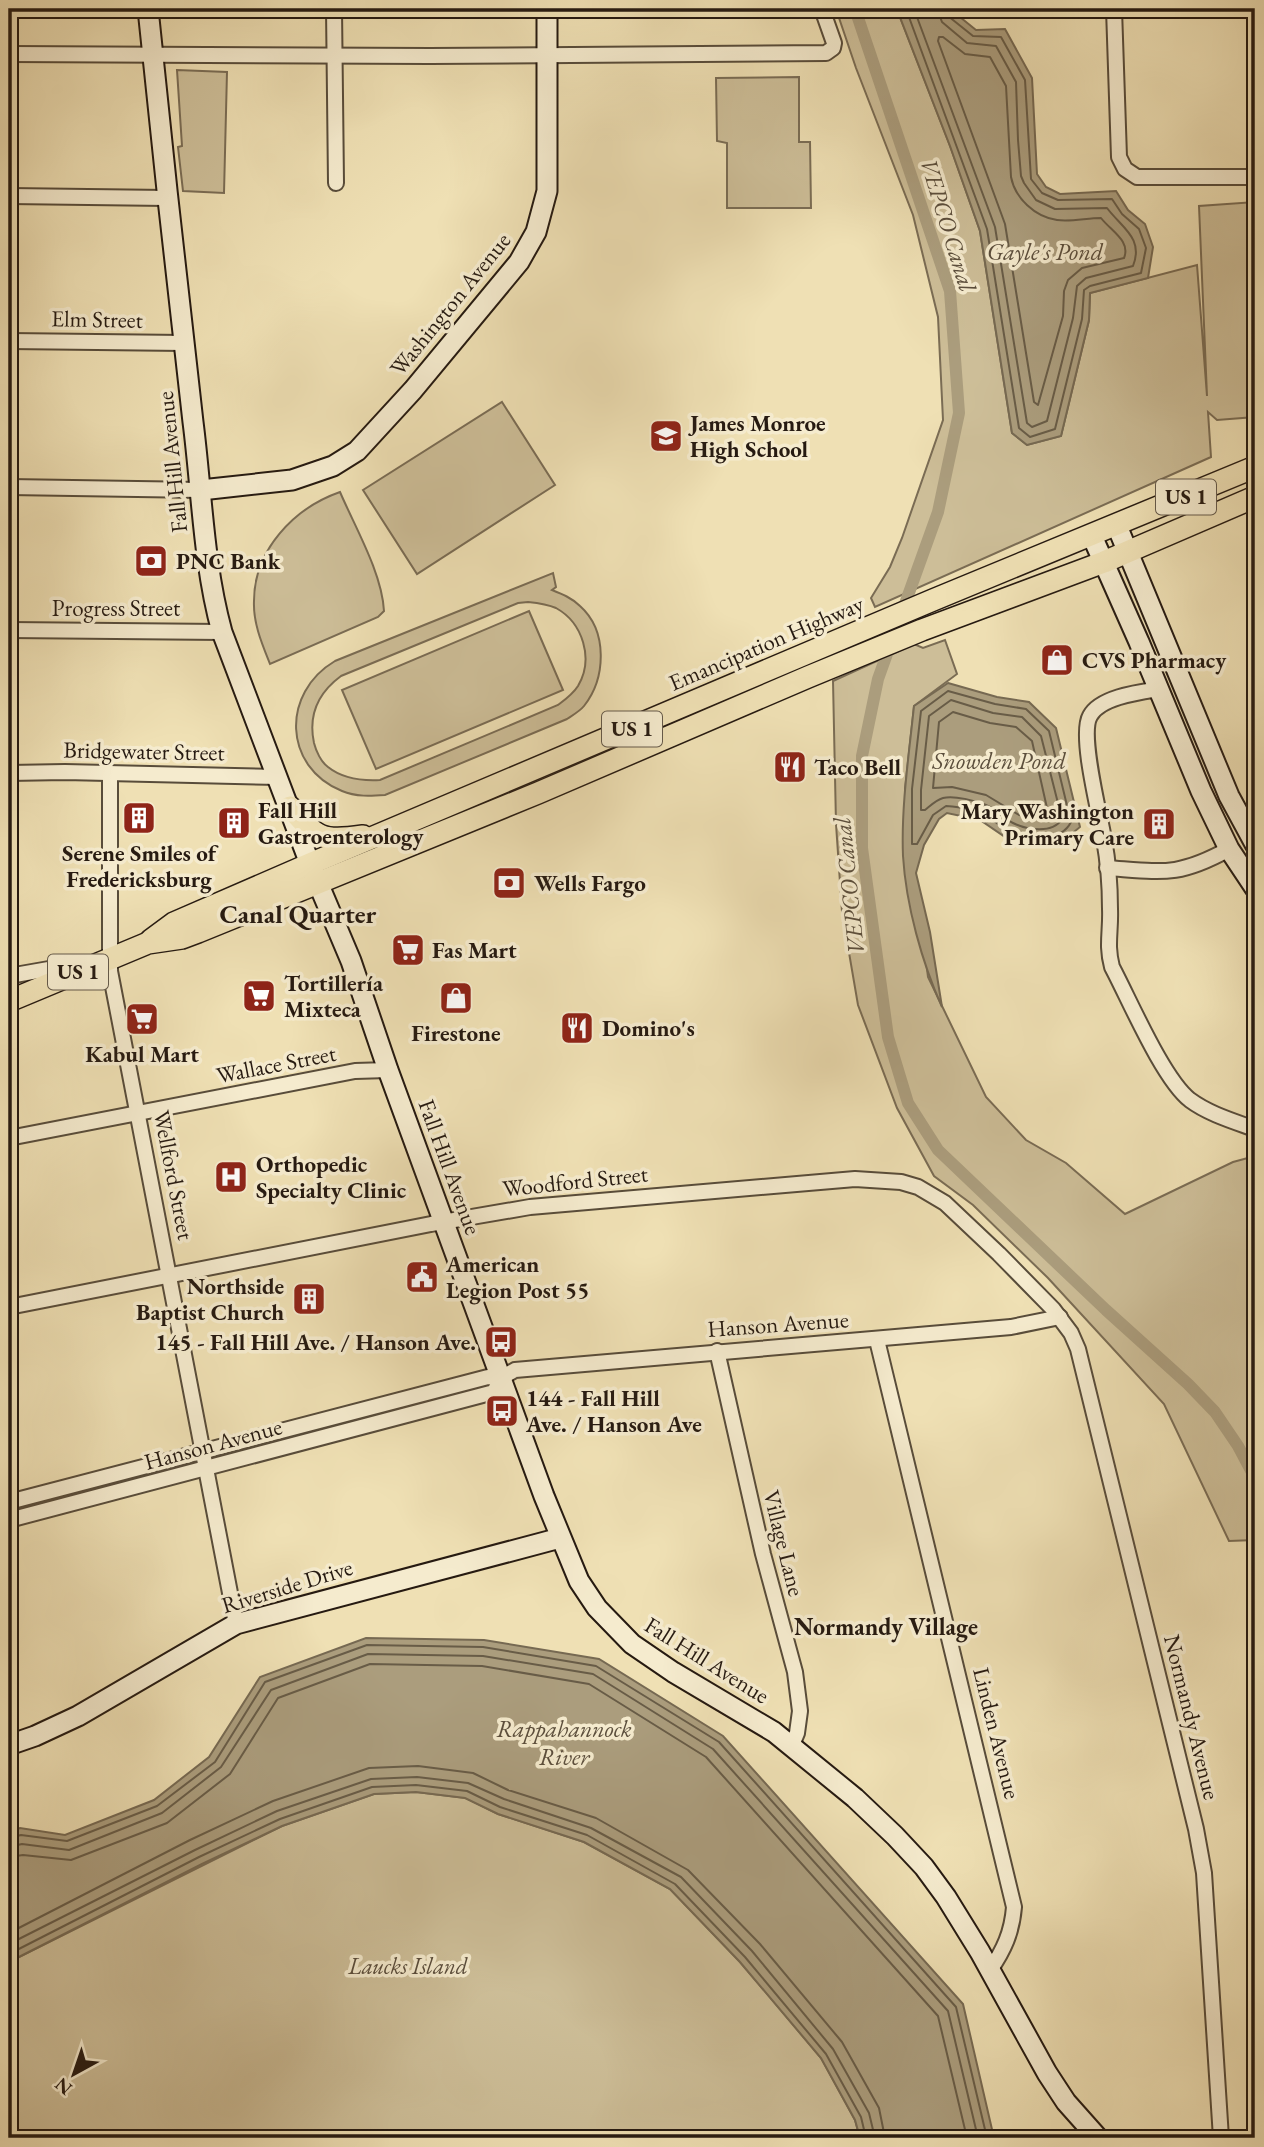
<svg xmlns="http://www.w3.org/2000/svg" width="1264" height="2147" viewBox="0 0 1264 2147" font-family="'EB Garamond',serif">
<style>
.green{fill:#cdbe98;stroke:#7a6c54;stroke-width:2;fill-rule:evenodd}
.water{fill:#ab9d7d;stroke:#766952;stroke-width:2}
.lines{fill:none;stroke-linecap:round;stroke-linejoin:round}
.shore{stroke:#685c47;stroke-width:2}
.canal{stroke:#ab9d7d;stroke-width:12}
.street-casing{stroke:#584c3a;stroke-width:18}
.secondary-casing{stroke:#261a11;stroke-width:23}
.primary-casing{stroke:#261a11;stroke-width:24}
.street{stroke:#f5ebce;stroke-width:14}
.secondary{stroke:#f5ebce;stroke-width:19}
.primary{stroke:#efe0b4;stroke-width:21}
.labels{text-anchor:middle;stroke-width:7;stroke-linejoin:round;paint-order:stroke}
.shield{fill:#f5ebce;stroke:#64594a;stroke-width:2}
.shield-label{font-size:21px;font-weight:bold;fill:#261a11}
.street-label{font-size:23px;fill:#261a11;stroke:#f5ebce}
.poi-label{font-size:23px;font-weight:bold;fill:#261a11;stroke:#f5ebce;text-anchor:start}
.park-label{font-size:23px;font-style:italic;fill:#584b3a;stroke:#f5ebce}
.water-label{font-size:24px;font-style:italic;fill:#5b4e3c;stroke:#f5ebce}
.neighbourhood-label{font-size:24px;font-weight:bold;fill:#261a11;stroke:#f5ebce}
.quarter-label{font-size:26px;font-weight:bold;fill:#261a11;stroke:#f5ebce}
</style>
<rect width="100%" height="100%" fill="#efe0b4"/>
<filter id="stains"><feTurbulence type="fractalNoise" baseFrequency=".00286" numOctaves="4"/><feColorMatrix values="0 0 0 0 .2 0 0 0 0 .09 0 0 0 0 .02 0 0 0 .5 -.17"/></filter>
<radialGradient id="worn" r=".72"><stop offset=".6" stop-color="#630" stop-opacity="0"/><stop offset="1" stop-color="#630" stop-opacity=".3"/></radialGradient>
<g class="green">
<polygon points="836,9 923,9 898,12 950,146 980,231 1012,433 1027,445 1061,436 1089,320 1090,293 1197,265 1207,396 1199,206 1255,202 1255,417 1217,420 1208,412 1211,457 875,607 871,598 890,567 902,538 943,420 938,317 913,215 856,68"/>
<polygon points="177,70 227,72 224,193 183,191 178,147 182,146"/>
<polygon points="799,77 799,142 810,142 811,208 727,208 727,143 717,141 716,78"/>
<polygon points="502,402 555,485 417,574 363,490"/>
<path d="M340,492C355,527 382,573 384,611L378,617L270,664C262,644 253,623 254,601C254,550 294,508 340,492Z"/>
<path d="M553,573L556,587L552,590C562,594 572,598 580,606C608,631 606,678 584,706C580,711 573,715 567,719L385,795C371,796 356,797 342,791C283,767 281,693 335,661ZM528,602C538,603 547,604 556,608C583,623 594,659 578,686C573,694 566,699 558,705L380,780C361,781 343,779 328,767C321,762 316,751 314,743C308,715 318,693 341,676L518,603Z"/>
<polygon points="529,611 563,690 376,769 342,690"/>
<polygon points="945,640 957,674 914,706 905,789 928,977 986,1097 1026,1140 1066,1163 1125,1214 1233,1162 1255,1156 1255,1540 1229,1541 1164,1404 1048,1278 973,1205 934,1176 897,1108 858,1005 842,912 836,824 833,681 914,644 923,648"/>
<polygon points="416,1792 466,1798 498,1814 584,1842 670,1889 740,1962 821,2058 855,2120 860,2138 9,2138 9,1962 282,1826 374,1794"/>
</g>
<g class="water">
<polygon points="923,9 950,9 976,30 1005,29 1032,78 1037,174 1046,187 1060,194 1116,191 1128,210 1145,224 1153,247 1148,278 1090,293 1089,320 1061,436 1027,445 1012,433 980,231 950,146 898,12"/>
<path d="M948,683L997,697L1029,702L1056,728L1080,827L1063,841L1042,846L1008,839L980,820L947,813L939,819L924,845L916,873L930,932L942,1007C922,963 906,905 903,856C901,806 909,755 914,706Z"/>
<polygon points="366,1638 484,1640 599,1659 723,1736 963,2004 994,2138 860,2138 855,2120 821,2058 740,1962 670,1889 584,1842 498,1814 465,1798 416,1792 374,1794 282,1826 202,1864 9,1962 9,1832 20,1828 65,1835 154,1800 209,1757 260,1677"/>
</g>
<g class="lines">
<g class="shore">
<polyline points="906,9 987,229 1019,428 1030,437 1055,429 1082,319 1084,290 1090,286 1141,273 1146,248 1139,229 1122,214 1112,199 1058,200 1042,193 1031,179 1025,80 1001,37 973,36 948,16 946,9"/>
<path d="M914,9L995,227L1027,423L1032,427L1047,421L1073,318L1077,286L1086,278L1133,266C1144,238 1122,228 1107,208L1055,209L1036,200L1024,183L1021,176L1018,140L1016,82L996,46L967,43L942,22L937,9"/>
<path d="M939,37H943L965,54L990,57L1006,86L1011,177C1015,198 1035,217 1057,220C1071,222 1087,218 1101,218C1111,231 1131,241 1124,258L1082,268L1068,280L1064,291L1063,316L1038,405L1034,402L1005,224L938,41Z"/>
<path d="M948,691L995,704L1026,709L1049,731L1071,822C1061,842 1031,840 1012,833C1002,829 994,819 984,814C974,809 958,807 946,806L933,815L917,844H912V789L921,711Z"/>
<path d="M951,700L993,713L1022,717L1041,736L1062,819C1053,834 1027,830 1013,823C1003,818 996,809 986,805C976,801 954,795 943,798C936,800 930,806 925,810H921V790L929,716Z"/>
<polygon points="953,712 990,723 1016,727 1032,741 1049,817 1041,819 1019,815 986,795 952,787 933,788 939,722"/>
<polyline points="9,1838 21,1835 67,1841 157,1806 215,1762 265,1682 367,1645 483,1647 596,1666 719,1742 956,2007 987,2138"/>
<polyline points="9,1847 22,1844 69,1850 162,1813 221,1767 271,1690 368,1654 483,1656 593,1674 713,1749 948,2011 978,2138"/>
<polyline points="9,1857 23,1855 71,1860 167,1823 230,1774 278,1698 370,1664 482,1666 589,1684 706,1757 938,2016 967,2138"/>
<polyline points="9,1933 190,1840 273,1801 369,1768 418,1766 473,1773 508,1790 596,1818 688,1870 760,1944 842,2042 879,2108 885,2138"/>
<polyline points="9,1944 195,1850 277,1811 371,1779 417,1777 468,1783 504,1799 591,1828 681,1877 752,1951 833,2049 869,2113 875,2138"/>
<polyline points="9,1954 199,1857 280,1819 372,1787 416,1785 467,1791 500,1807 587,1835 675,1884 745,1957 826,2054 861,2117 866,2138"/>
</g>
<polyline class="canal" points="855,9 950,291 959,413 938,512 878,679 862,756 862,848 888,1037 908,1103 938,1150 1106,1310 1188,1384 1215,1412 1238,1446 1255,1478"/>
<defs>
<g id="street">
<polyline points="334,9 336,183"/>
<polyline points="1114,9 1119,157 1125,169 1137,177 1255,177"/>
<polyline points="9,54 430,56 826,53 833,48 834,43 822,9"/>
<polyline points="9,196 167,198"/>
<polyline points="9,341 184,343"/>
<polyline points="9,487 201,490"/>
<polyline points="9,630 222,632"/>
<path d="M1159,689C1140,692 1100,697 1090,716C1079,735 1100,815 1104,839C1108,861 1110,886 1110,909C1111,931 1106,945 1112,967C1130,1001 1163,1079 1190,1100C1209,1114 1233,1121 1255,1129"/>
<polyline points="9,773 65,772 278,777"/>
<polyline points="110,773 110,971 236,1624"/>
<path d="M1107,868C1163,872 1178,877 1229,849"/>
<polyline points="9,976 83,963"/>
<polyline points="9,1138 355,1071 388,1070"/>
<polyline points="9,1307 431,1224 530,1207 855,1179 901,1182 918,1187 945,1203 999,1254 1053,1309 1071,1333 1078,1349 1196,1829 1204,1873 1221,2138"/>
<path d="M877,1340L1014,1907C1012,1932 1004,1950 990,1970"/>
<polyline points="717,1351 763,1554 795,1672 800,1711 797,1733 792,1745"/>
<polyline points="9,1502 488,1377 501,1378"/>
<polyline points="9,1520 494,1392 501,1378 515,1370 1011,1327 1060,1317"/>
</g>
<g id="secondary">
<path d="M148,9C162,147 177,284 193,422C202,492 203,563 222,632L310,864L351,961L388,1070L544,1496L579,1581L597,1608L632,1644L673,1672L774,1732L855,1798L895,1836L924,1867L946,1897L980,1952L1047,2073L1066,2102L1098,2138"/>
<polyline points="201,490 292,480 333,466 357,451 413,390 519,262 536,232 547,191 547,9"/>
<polyline points="1117,526 1229,796 1255,844"/>
<polyline points="1092,536 1139,642 1201,791 1229,849 1255,888"/>
<polyline points="9,1745 35,1736 78,1716 236,1624 560,1538"/>
</g>
<g id="primary">
<path d="M290,807C317,838 320,842 363,836"/>
<polyline points="151,940 174,923 310,864 933,600 1255,467"/>
<polyline points="9,1001 148,943 182,938 198,932 538,793 808,677 922,630 1104,562 1255,497"/>
</g>
</defs>
<use href="#street" class="street-casing"/>
<use href="#secondary" class="secondary-casing"/>
<use href="#primary" class="primary-casing"/>
<use href="#street" class="street"/>
<use href="#secondary" class="secondary"/>
<use href="#primary" class="primary"/>
</g>
<defs>
<symbol id="school-square" viewBox="-11 -11 22 22"><rect x="-9" y="-9" width="18" height="18" rx="4" fill="#8f2418" stroke="#f5ebce"/><path d="M0-5L7-2L0 1L-7-2ZM-4 1L0 2.5L4 1V4Q0 6-4 4Z" fill="#fff"/></symbol>
<symbol id="bank-square" viewBox="-11 -11 22 22"><rect x="-9" y="-9" width="18" height="18" rx="4" fill="#8f2418" stroke="#f5ebce"/><path d="M-6-4H6V4H-6ZM0-2.3a2.3 2.3 0 1 0 0 4.6a2.3 2.3 0 1 0 0-4.6Z" fill="#fff"/></symbol>
<symbol id="shop-square" viewBox="-11 -11 22 22"><rect x="-9" y="-9" width="18" height="18" rx="4" fill="#8f2418" stroke="#f5ebce"/><path d="M-5-2.5h2.3a2.7 3.5 0 0 1 5.4 0H5L5.5 6h-11ZM-1.5-2.5h3a1.5 2.3 0 0 0-3 0Z" fill="#fff"/></symbol>
<symbol id="restaurant-square" viewBox="-11 -11 22 22"><rect x="-9" y="-9" width="18" height="18" rx="4" fill="#8f2418" stroke="#f5ebce"/><path d="M-5-6h1v4h1v-4h1v4h1v-4h1v5L-1.5 .5V6h-2V.5L-5-1ZM5-6V6H3V1.5H1.5Q1.5-4 5-6Z" fill="#fff"/></symbol>
<symbol id="building-square" viewBox="-11 -11 22 22"><rect x="-9" y="-9" width="18" height="18" rx="4" fill="#8f2418" stroke="#f5ebce"/><path d="M-4-6H4V6H1V3H-1V6H-4ZM-2.5-4.3h1.7v1.8h-1.7ZM.8-4.3h1.7v1.8H.8ZM-2.5-1h1.7V.8h-1.7ZM.8-1h1.7V.8H.8Z" fill="#fff"/></symbol>
<symbol id="supermarket-square" viewBox="-11 -11 22 22"><rect x="-9" y="-9" width="18" height="18" rx="4" fill="#8f2418" stroke="#f5ebce"/><path d="M-6-5.5h2.5l.6 2H6L4.5 2H-2.5L-4.4-4H-6ZM-1.5 3.2a1.3 1.3 0 1 0 .1 0ZM3 3.2a1.3 1.3 0 1 0 .1 0Z" fill="#fff"/></symbol>
<symbol id="hospital-square" viewBox="-11 -11 22 22"><rect x="-9" y="-9" width="18" height="18" rx="4" fill="#8f2418" stroke="#f5ebce"/><path d="M-5-5h3v3.5h4V-5h3V5h-3V1.5h-4V5h-3Z" fill="#fff"/></symbol>
<symbol id="civic-square" viewBox="-11 -11 22 22"><rect x="-9" y="-9" width="18" height="18" rx="4" fill="#8f2418" stroke="#f5ebce"/><path d="M-.6-6.5H3V-4.5H.6V-3L4-1V1h2V6H-6V1h2V-1L-.6-3ZM-1.2 2.5V6h2.4V2.5Z" fill="#fff"/></symbol>
<symbol id="bus-square" viewBox="-11 -11 22 22"><rect x="-9" y="-9" width="18" height="18" rx="4" fill="#8f2418" stroke="#f5ebce"/><path d="M-5-6H5V4H4V6H2V4H-2V6H-4V4H-5ZM-3.5-4V0h7V-4ZM-3.5 1.2v1.5H-2V1.2ZM2 1.2v1.5H3.5V1.2Z" fill="#fff"/></symbol>
</defs>
<g fill-rule="evenodd">
<use href="#school-square" x="647" y="417" width="38" height="38"/>
<use href="#bank-square" x="132" y="542" width="38" height="38"/>
<use href="#shop-square" x="1038" y="641" width="38" height="38"/>
<use href="#restaurant-square" x="771" y="748" width="38" height="38"/>
<use href="#building-square" x="120" y="799" width="38" height="38"/>
<use href="#building-square" x="215" y="804" width="38" height="38"/>
<use href="#building-square" x="1140" y="805" width="38" height="38"/>
<use href="#bank-square" x="490" y="864" width="38" height="38"/>
<use href="#supermarket-square" x="389" y="931" width="38" height="38"/>
<use href="#supermarket-square" x="240" y="977" width="38" height="38"/>
<use href="#shop-square" x="437" y="979" width="38" height="38"/>
<use href="#supermarket-square" x="123" y="1000" width="38" height="38"/>
<use href="#restaurant-square" x="558" y="1009" width="38" height="38"/>
<use href="#hospital-square" x="212" y="1158" width="38" height="38"/>
<use href="#civic-square" x="403" y="1258" width="38" height="38"/>
<use href="#building-square" x="290" y="1280" width="38" height="38"/>
<use href="#bus-square" x="482" y="1323" width="38" height="38"/>
<use href="#bus-square" x="483" y="1392" width="38" height="38"/>
</g>
<g class="labels">
<g class="shield">
<rect x="1156" y="479.5" width="60" height="35" rx="5"/>
<rect x="602" y="711.5" width="60" height="35" rx="5"/>
<rect x="48" y="954.5" width="60" height="35" rx="5"/>
</g>
<g class="shield-label">
<text x="1186" y="504">US 1</text>
<text x="632" y="736">US 1</text>
<text x="78" y="979">US 1</text>
</g>
<g class="street-label">
<text transform="translate(450 304) rotate(-51)" y="8">Washington Avenue</text>
<text transform="translate(97 319) rotate(1)" y="8">Elm Street</text>
<text transform="translate(172 462) rotate(-96)" y="8">Fall Hill Avenue</text>
<text x="116" y="616">Progress Street</text>
<text transform="translate(766 643) rotate(-23)" y="8">Emancipation Highway</text>
<text transform="translate(144 751) rotate(1)" y="8">Bridgewater Street</text>
<text transform="translate(276 1064) rotate(-11)" y="8">Wallace Street</text>
<text transform="translate(450 1167) rotate(70)" y="8">Fall Hill Avenue</text>
<text transform="translate(174 1175) rotate(79)" y="8">Wellford Street</text>
<text transform="translate(575 1181) rotate(-6)" y="8">Woodford Street</text>
<text transform="translate(778 1324) rotate(-4)" y="8">Hanson Avenue</text>
<text transform="translate(213 1444) rotate(-15)" y="8">Hanson Avenue</text>
<text transform="translate(784 1543) rotate(76)" y="8">Village Lane</text>
<text transform="translate(287 1586) rotate(-17)" y="8">Riverside Drive</text>
<text transform="translate(707 1660) rotate(32)" y="8">Fall Hill Avenue</text>
<text transform="translate(1192 1717) rotate(76)" y="8">Normandy Avenue</text>
<text transform="translate(997 1733) rotate(76)" y="8">Linden Avenue</text>
</g>
<g class="poi-label">
<text x="690" y="431">James Monroe<tspan x="690" dy="26">High School</tspan></text>
<text x="176" y="569">PNC Bank</text>
<text x="1082" y="668">CVS Pharmacy</text>
<text x="814" y="775">Taco Bell</text>
<text x="258" y="818">Fall Hill<tspan x="258" dy="26">Gastroenterology</tspan></text>
<text x="1134" y="819" text-anchor="end">Mary Washington<tspan x="1134" dy="26">Primary Care</tspan></text>
<text x="139" y="861" text-anchor="middle">Serene Smiles of<tspan x="139" dy="26">Fredericksburg</tspan></text>
<text x="534" y="891">Wells Fargo</text>
<text x="432" y="958">Fas Mart</text>
<text x="284" y="991">Tortillería<tspan x="284" dy="26">Mixteca</tspan></text>
<text x="602" y="1036">Domino's</text>
<text x="456" y="1041" text-anchor="middle">Firestone</text>
<text x="142" y="1062" text-anchor="middle">Kabul Mart</text>
<text x="256" y="1172">Orthopedic<tspan x="256" dy="26">Specialty Clinic</tspan></text>
<text x="446" y="1272">American<tspan x="446" dy="26">Legion Post 55</tspan></text>
<text x="284" y="1294" text-anchor="end">Northside<tspan x="284" dy="26">Baptist Church</tspan></text>
<text x="476" y="1350" text-anchor="end">145 - Fall Hill Ave. / Hanson Ave.</text>
<text x="526" y="1406">144 - Fall Hill<tspan x="526" dy="26">Ave. / Hanson Ave</tspan></text>
</g>
<g class="park-label">
<text x="408" y="1974">Laucks Island</text>
</g>
<g class="water-label">
<text transform="translate(948 225) rotate(73)" y="8">VEPCO Canal</text>
<text x="1045" y="260">Gayle's Pond</text>
<text x="999" y="769">Snowden Pond</text>
<text transform="translate(849 886) rotate(-96)" y="8">VEPCO Canal</text>
<text x="564" y="1737">Rappahannock<tspan x="564" dy="28">River</tspan></text>
</g>
<g class="neighbourhood-label">
<text x="886" y="1635">Normandy Village</text>
</g>
<g class="quarter-label">
<text x="298" y="923">Canal Quarter</text>
</g>
</g>
<rect width="1264" height="2147" fill="none" stroke="#efe0b4" stroke-width="35"/>
<rect x="10" y="10" width="1243" height="2126" fill="none" stroke="#261a11" stroke-width="3.5"/>
<rect x="18" y="18" width="1229" height="2112" fill="none" stroke="#261a11" stroke-width="2"/>
<g transform="translate(74 2074) rotate(220)" stroke="#f5ebce" stroke-width="5" paint-order="stroke">
<path d="M0-5L12 26L0 18L-12 26Z" fill="#261a11"/>
<text y="-10" font-size="19" font-weight="bold" text-anchor="middle" fill="#261a11">N</text>
</g>
<rect width="100%" height="100%" filter="url(#stains)"/>
<rect width="100%" height="100%" fill="url(#worn)"/>
</svg>
